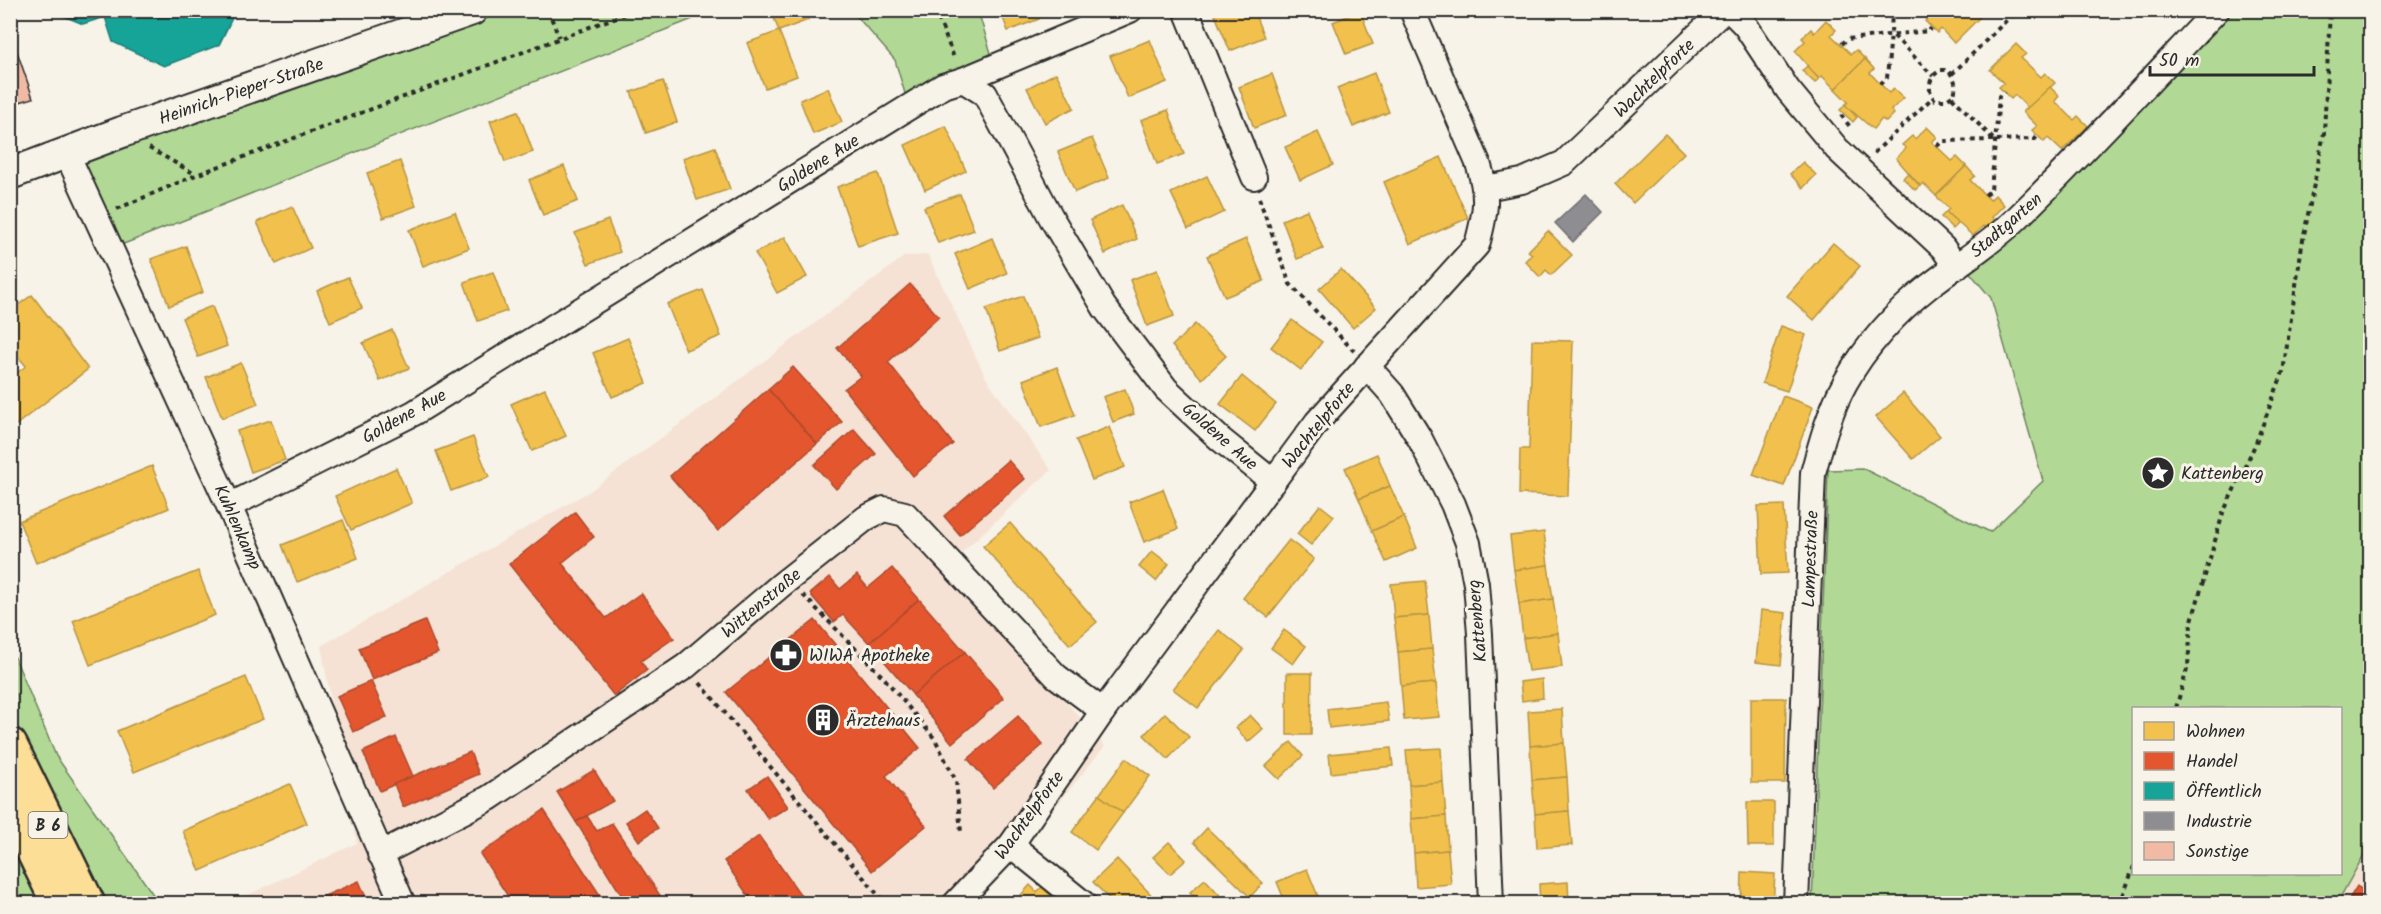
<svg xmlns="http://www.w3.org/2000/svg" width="2381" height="914" viewBox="0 0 2381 914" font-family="Kalam,sans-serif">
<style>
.built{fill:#f5e2d4}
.green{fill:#b1d995;stroke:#6e8260;stroke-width:1.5;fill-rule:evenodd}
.homes{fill:#f2c14e;stroke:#b69444;stroke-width:1.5}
.shops{fill:#e4572e;stroke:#ac4a2d;stroke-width:1.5}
.public{fill:#17a398;stroke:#1d7f77;stroke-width:1.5}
.industry{fill:#8d8d92;stroke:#707073;stroke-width:1.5}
.building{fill:#f1baa5;stroke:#2b2b2b;stroke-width:1.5}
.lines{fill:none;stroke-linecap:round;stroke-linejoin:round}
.minor-casing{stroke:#2b2b2b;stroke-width:28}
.tertiary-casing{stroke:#2b2b2b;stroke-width:34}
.trunk-casing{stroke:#2b2b2b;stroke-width:38}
.path{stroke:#2b2b2b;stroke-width:4;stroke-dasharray:4.5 4.5;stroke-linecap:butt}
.minor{stroke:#f7f3e8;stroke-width:24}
.tertiary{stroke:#f7f3e8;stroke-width:30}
.trunk{stroke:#fdde96;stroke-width:33}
.labels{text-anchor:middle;stroke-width:6;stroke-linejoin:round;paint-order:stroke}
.shield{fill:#f7f3e8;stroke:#686764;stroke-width:1.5}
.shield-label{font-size:16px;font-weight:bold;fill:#2b2b2b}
.street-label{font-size:18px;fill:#2b2b2b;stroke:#f7f3e8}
.poi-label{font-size:18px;fill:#2b2b2b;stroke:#f7f3e8;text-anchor:start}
</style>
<rect width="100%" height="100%" fill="#f7f3e8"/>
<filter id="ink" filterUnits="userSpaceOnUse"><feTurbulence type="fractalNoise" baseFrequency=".0167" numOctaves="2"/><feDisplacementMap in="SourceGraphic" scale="12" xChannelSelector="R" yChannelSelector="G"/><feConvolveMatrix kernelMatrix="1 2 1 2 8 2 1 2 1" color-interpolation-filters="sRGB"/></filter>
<g filter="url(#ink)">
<g class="built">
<polygon points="928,255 986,378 1051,470 947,566 1105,746 977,903 229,904 357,843 321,646 590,491 905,256"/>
<polygon points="2370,844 2370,903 2337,903"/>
</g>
<g class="green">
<polygon points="472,11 713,11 111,249 67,154"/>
<polygon points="852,11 978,11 995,66 909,107 895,60"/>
<path d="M2220,11H2370V844L2337,903L1812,904L1828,470L1864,469L1990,532L2043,481L1991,298L1962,263ZM2134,708H2340V874H2134Z"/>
<polygon points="10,646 56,756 159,903 102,903 11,721"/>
<polygon points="11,837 45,903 11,903"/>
</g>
<g class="homes">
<polygon points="779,10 804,10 808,20 779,31 772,13"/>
<polygon points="1000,10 1035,10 1039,19 1008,31"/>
<polygon points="1213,10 1253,10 1264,37 1230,51"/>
<polygon points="1923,10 1974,10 1980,17 1954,43 1941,29 1937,33 1925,21 1929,17"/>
<polygon points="1360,11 1373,44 1346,54 1333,22"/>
<polygon points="1826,20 1836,30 1831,35 1851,54 1856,50 1865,59 1835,89 1822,76 1819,79 1795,51 1805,41 1802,38 1811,29 1814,33"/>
<polygon points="779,31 797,76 765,88 747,43"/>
<polygon points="1150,40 1167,82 1128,98 1110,56"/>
<polygon points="2016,44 2026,54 2021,58 2041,77 2045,73 2055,83 2028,108 2015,95 2011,99 1999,87 2004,83 1990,70"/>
<polygon points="1865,59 1874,69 1870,73 1889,93 1894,89 1904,98 1891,110 1894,114 1886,122 1882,119 1873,129 1845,105 1848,102 1835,89"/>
<polygon points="1807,66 1819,79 1815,83 1802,71"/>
<polygon points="1056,73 1074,108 1045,123 1027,88"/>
<polygon points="1374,73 1389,112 1353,127 1337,88"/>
<polygon points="1272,74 1287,115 1254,128 1239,87"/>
<polygon points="663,81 677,122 646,133 631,92"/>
<polygon points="2050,87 2059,96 2055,101 2074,120 2078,116 2088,126 2062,151 2048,138 2044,142 2032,130 2037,126 2023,112"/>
<polygon points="828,88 842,122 813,134 800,100"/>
<polygon points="1845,105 1857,117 1853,122 1840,110"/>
<polygon points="1168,110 1184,154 1157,164 1141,120"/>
<polygon points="518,111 533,152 505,162 490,121"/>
<polygon points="946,126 966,171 925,190 905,145"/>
<polygon points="1927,127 1937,137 1932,142 1952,161 1957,157 1966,166 1936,196 1923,183 1920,186 1896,158 1906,148 1902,145 1912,136 1915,139"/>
<polygon points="1318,132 1333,165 1300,180 1285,147"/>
<polygon points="1665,134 1684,153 1633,203 1615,184"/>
<polygon points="1092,138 1109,178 1075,192 1058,152"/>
<polygon points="715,147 730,189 697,200 683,158"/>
<polygon points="1441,157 1468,218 1410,244 1384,182"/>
<polygon points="400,161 416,206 383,218 367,173"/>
<polygon points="1803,162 1816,175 1803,188 1790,174"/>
<polygon points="564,166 578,201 543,215 529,180"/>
<polygon points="1966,166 1975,176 1970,180 1990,200 1995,195 2004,205 1992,217 1995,221 1986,230 1983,226 1973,236 1946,212 1949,209 1936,196"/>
<polygon points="878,173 898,233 858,246 837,187"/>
<polygon points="1908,173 1920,186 1915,190 1903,178"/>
<polygon points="1207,176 1224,212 1188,229 1171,193"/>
<polygon points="960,194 974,230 938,243 924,207"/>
<polygon points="1122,205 1137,239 1105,254 1090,220"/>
<polygon points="292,206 311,248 276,264 257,222"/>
<polygon points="1307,210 1323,249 1297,259 1282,220"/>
<polygon points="455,212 469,248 423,266 409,230"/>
<polygon points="1946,212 1958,224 1953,229 1941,217"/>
<polygon points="608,220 620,252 588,264 575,233"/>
<polygon points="1548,231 1572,255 1551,275 1546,270 1540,277 1525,261 1532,254 1528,251"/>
<polygon points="785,237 807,277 777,293 755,253"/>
<polygon points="992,238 1007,273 970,289 955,254"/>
<polygon points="1246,239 1264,281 1225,297 1207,256"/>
<polygon points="1833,243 1860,266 1814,320 1787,296"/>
<polygon points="186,246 203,292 169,306 151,259"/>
<polygon points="1341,269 1376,308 1353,328 1319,289"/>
<polygon points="1157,270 1174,316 1147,326 1130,280"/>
<polygon points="493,272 507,311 478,321 464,282"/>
<polygon points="348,277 362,308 330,322 317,291"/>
<polygon points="703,290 721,336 686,350 667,304"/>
<polygon points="32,295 88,369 12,428 10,378 26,366 10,347 10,311"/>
<polygon points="1023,296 1038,338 1000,351 986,309"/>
<polygon points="212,306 227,346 198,357 182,318"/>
<polygon points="1292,320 1322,342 1301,370 1271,347"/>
<polygon points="1195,324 1226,356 1202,379 1172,346"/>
<polygon points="1781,326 1806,335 1787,391 1762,383"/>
<polygon points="392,330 409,368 380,381 363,343"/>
<polygon points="628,338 647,383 612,397 593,353"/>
<polygon points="1532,340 1573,341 1568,496 1519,494 1520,449 1529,449"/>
<polygon points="241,363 258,404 222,418 206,377"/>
<polygon points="1057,367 1075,415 1041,427 1023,380"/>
<polygon points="1242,376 1276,404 1255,431 1220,404"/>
<polygon points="545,389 566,436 532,451 511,404"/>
<polygon points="1125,389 1134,414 1113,422 1103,397"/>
<polygon points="1903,393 1940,436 1913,459 1876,417"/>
<polygon points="1783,396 1813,407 1784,486 1753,475"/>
<polygon points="271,420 285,460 251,472 237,431"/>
<polygon points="1109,427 1125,467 1092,480 1076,440"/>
<polygon points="473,437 489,477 451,491 436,451"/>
<polygon points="1377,454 1390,486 1359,499 1345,468"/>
<polygon points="152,466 169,508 36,563 19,521"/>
<polygon points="396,468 412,503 351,530 335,496"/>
<polygon points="1390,486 1404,517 1372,531 1359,499"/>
<polygon points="1163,489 1178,529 1144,542 1129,502"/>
<polygon points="1320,505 1334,516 1311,545 1297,534"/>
<polygon points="1784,505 1788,573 1761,574 1758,506"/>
<polygon points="1404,517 1417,548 1386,562 1372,531"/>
<polygon points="343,520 358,558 297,582 282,545"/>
<polygon points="1010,523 1097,622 1070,645 983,546"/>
<polygon points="1544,532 1548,565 1514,570 1510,536"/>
<polygon points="1289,540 1314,559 1268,617 1243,598"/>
<polygon points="1152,551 1169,564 1156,581 1139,567"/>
<polygon points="1548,565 1553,599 1519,604 1514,570"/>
<polygon points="198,571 215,615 90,665 73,621"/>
<polygon points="1425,581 1429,615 1394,618 1391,584"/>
<polygon points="1553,599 1558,633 1523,638 1519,604"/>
<polygon points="1761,610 1786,613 1781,665 1756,662"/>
<polygon points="1429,615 1432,649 1398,652 1394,618"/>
<polygon points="1219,630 1244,650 1198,708 1173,689"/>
<polygon points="1284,630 1306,646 1293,664 1271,648"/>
<polygon points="1558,633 1562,667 1528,671 1523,638"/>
<polygon points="1432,649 1436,683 1401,686 1398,652"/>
<polygon points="1287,673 1312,673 1311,735 1287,735"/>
<polygon points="246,677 263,719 134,772 117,731"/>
<polygon points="1542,679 1543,698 1522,701 1520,682"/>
<polygon points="1436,683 1439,717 1404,720 1401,686"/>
<polygon points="1751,698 1786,698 1785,783 1751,783"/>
<polygon points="1386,702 1389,721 1329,728 1327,709"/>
<polygon points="1562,709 1564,743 1530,746 1528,711"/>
<polygon points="1165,713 1189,737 1168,759 1144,735"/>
<polygon points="1250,715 1263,729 1248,742 1236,728"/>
<polygon points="1291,742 1303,756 1279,779 1266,766"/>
<polygon points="1564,743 1567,777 1532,780 1530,746"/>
<polygon points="1391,748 1393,766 1331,773 1329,754"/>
<polygon points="1441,748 1443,782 1409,785 1406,750"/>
<polygon points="1126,758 1150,776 1123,813 1099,795"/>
<polygon points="1567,777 1569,811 1535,814 1532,780"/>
<polygon points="1443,782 1446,816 1411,819 1409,785"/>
<polygon points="290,784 307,823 200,871 183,831"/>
<polygon points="1099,795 1123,813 1096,850 1072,832"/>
<polygon points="1747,802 1774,802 1774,846 1748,846"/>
<polygon points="1569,811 1572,845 1537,848 1535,814"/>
<polygon points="1446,816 1448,850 1414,853 1411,819"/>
<polygon points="1207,828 1263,883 1250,897 1194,842"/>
<polygon points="1169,842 1186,860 1170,874 1153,857"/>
<polygon points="1448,850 1451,884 1416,887 1414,853"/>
<polygon points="1117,859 1160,904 1114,904 1093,882"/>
<polygon points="1307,869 1321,904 1286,904 1277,882"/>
<polygon points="1742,872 1775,874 1773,904 1741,904"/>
<polygon points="1205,879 1228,904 1201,904 1190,892"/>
<polygon points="1568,882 1569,903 1540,904 1539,884"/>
<polygon points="1030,885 1037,892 1042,887 1060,904 1013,904"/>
</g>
<g class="shops">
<polygon points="910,284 939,317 888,362 953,444 913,476 844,389 861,376 837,348"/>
<polygon points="793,367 842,422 817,444 768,389"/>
<polygon points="768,389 817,444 718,531 670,476"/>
<polygon points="854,429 876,454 836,489 814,465"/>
<polygon points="1008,460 1025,479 960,535 944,516"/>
<polygon points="575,512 594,537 562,563 606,618 641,593 674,638 641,661 647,670 614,696 509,564"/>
<polygon points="892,568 919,599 869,643 843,615 834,622 810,594 830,577 840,589 857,575 868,588"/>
<polygon points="919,599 965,652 913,695 869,643"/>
<polygon points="815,620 920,748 886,776 926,826 872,871 726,692"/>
<polygon points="425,621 438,653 372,680 359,648"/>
<polygon points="965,652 1004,698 952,743 913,695"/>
<polygon points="371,681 387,717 353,732 337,696"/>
<polygon points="1018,716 1043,745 993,788 968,759"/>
<polygon points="396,737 413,776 380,791 363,752"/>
<polygon points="470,752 479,774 403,807 394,784"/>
<polygon points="594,770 613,801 576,822 557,792"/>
<polygon points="767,776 788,807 768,819 748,789"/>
<polygon points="645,809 658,828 639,841 626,822"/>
<polygon points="544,810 606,904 513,904 480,854"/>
<polygon points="587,816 597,831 612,823 665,903 627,904 576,822"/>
<polygon points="759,836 807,904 754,904 724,861"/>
<polygon points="359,881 369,904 306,904"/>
<polygon points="2357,886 2370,895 2370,904 2346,904"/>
</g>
<polygon class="public" points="49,10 236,10 219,45 164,66 113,42 105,17 83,24"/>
<polygon class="industry" points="1586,194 1603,212 1573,242 1555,223"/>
<polygon class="building" points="12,37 33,98 10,105 10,38"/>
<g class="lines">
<defs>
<g id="minor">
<polyline points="1186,10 1254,177"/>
<polyline points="1730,10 1745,25 1788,90 1837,149 1943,248 1956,267"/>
<polyline points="963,80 1130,10"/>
<polyline points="67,154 229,506 403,904"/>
<polyline points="1486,188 1522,181 1564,163 1724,10"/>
<polyline points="1367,366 1392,394 1420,439 1453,504 1468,543 1476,584 1480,634 1491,904"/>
<polyline points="229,506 414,413 943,86 963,80 985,94 1052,219 1104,307 1166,389 1220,439 1273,482"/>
<polyline points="1011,845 1084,904"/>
<polyline points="380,854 489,798 686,666 781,585 866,518 884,509 905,514 1056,676 1103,711"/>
<path d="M955,904L1011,845L1103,711L1317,422L1477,245C1486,211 1489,197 1478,163L1412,10"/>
<path d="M1796,904L1813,473C1821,443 1830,410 1845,383C1865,347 1896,312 1928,287C1957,264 1988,246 2015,220C2084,153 2150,81 2217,10"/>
</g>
<polyline id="tertiary" points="10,174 122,132 472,10"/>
<g id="trunk">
<polyline points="10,745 88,904"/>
<polyline points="10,803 59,904"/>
</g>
</defs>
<use href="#minor" class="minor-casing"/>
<use href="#tertiary" class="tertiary-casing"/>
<use href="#trunk" class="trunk-casing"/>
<g class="path">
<polyline points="548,10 559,37"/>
<polyline points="935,10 955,60"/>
<polyline points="1892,10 1891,33 1933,76"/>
<polyline points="1765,15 1774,10"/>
<polyline points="1842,44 1847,39 1929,31 1931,28"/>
<path d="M1941,70H1947C1955,77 1957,84 1954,95L1946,100H1935C1926,89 1929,76 1941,70Z"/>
<polyline points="1952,74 2017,10"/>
<polyline points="1880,84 1887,78 1891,33"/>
<polyline points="1952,97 1994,140 2035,139 2038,136"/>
<polyline points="1841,115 1851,128"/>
<polyline points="1937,146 1943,141 1993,140"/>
<polyline points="149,148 195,174"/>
<polyline points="1874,153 1932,98"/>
<polyline points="1985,195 1991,190 1999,96 2004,92"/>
<polyline points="1259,198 1290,284 1354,351"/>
<polyline points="117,209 196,175 635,10"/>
<polyline points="803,595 885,679 935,739 956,781 961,832"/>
<polyline points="700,683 884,902"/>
<polyline points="2176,708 2188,666 2191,624 2223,513 2255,445 2283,372 2302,245 2324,133 2330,10"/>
<polyline points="2120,904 2134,866"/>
</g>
<use href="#minor" class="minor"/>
<use href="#tertiary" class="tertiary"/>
<use href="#trunk" class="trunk"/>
</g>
</g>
<defs>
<symbol id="sight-disc" viewBox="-11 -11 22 22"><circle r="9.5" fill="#2b2b2b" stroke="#f7f3e8"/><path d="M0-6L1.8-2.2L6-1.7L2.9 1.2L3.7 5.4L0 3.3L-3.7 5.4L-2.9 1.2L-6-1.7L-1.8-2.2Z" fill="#fff"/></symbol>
<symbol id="pharmacy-disc" viewBox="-11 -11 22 22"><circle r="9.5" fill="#2b2b2b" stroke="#f7f3e8"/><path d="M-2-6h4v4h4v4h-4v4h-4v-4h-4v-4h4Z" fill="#fff"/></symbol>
<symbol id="building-disc" viewBox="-11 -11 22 22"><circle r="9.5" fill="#2b2b2b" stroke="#f7f3e8"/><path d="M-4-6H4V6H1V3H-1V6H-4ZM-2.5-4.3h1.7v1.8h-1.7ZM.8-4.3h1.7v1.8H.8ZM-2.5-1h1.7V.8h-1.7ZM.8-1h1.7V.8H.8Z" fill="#fff"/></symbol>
</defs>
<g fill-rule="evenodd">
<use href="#sight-disc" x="2139" y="454" width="38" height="38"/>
<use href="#pharmacy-disc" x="767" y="636" width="38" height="38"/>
<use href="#building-disc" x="804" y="701" width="38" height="38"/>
</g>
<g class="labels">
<rect class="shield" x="28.5" y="812" width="39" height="26" rx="4.5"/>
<g class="shield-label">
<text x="48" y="831">B 6</text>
</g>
<g class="street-label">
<text transform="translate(1654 78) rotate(-44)" y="6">Wachtelpforte</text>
<text transform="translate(241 91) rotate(-19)" y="6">Heinrich-Pieper-Straße</text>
<text transform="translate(818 163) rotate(-32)" y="6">Goldene Aue</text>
<text transform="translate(2006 225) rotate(-41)" y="6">Stadtgarten</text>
<text transform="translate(404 416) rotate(-29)" y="6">Goldene Aue</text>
<text transform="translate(1318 425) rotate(-51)" y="6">Wachtelpforte</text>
<text transform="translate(1220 436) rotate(41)" y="6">Goldene Aue</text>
<text transform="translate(238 527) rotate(66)" y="6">Kuhlenkamp</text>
<text transform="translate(1810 559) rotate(-88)" y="6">Lampestraße</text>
<text transform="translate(761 603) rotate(-40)" y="6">Wittenstraße</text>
<text transform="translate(1477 621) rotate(-95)" y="6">Kattenberg</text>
<text transform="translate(1029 815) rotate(-54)" y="6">Wachtelpforte</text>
</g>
<g class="poi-label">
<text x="2181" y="479">Kattenberg</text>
<text x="809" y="661">WIWA Apotheke</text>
<text x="846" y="726">Ärztehaus</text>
</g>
</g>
<rect width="2381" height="914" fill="none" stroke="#f7f3e8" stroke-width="36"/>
<rect x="18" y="18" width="2345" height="878" fill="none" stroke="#2b2b2b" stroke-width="2" filter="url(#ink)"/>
<rect x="2132" y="707" width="210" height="168" fill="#f7f3e8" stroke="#a5a39c" stroke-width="1.5"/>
<rect x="2144" y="722" width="30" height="18" fill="#f2c14e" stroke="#a5a39c" stroke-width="1.5"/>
<text x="2186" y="737" font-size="18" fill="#2b2b2b">Wohnen</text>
<rect x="2144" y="752" width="30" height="18" fill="#e4572e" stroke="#a5a39c" stroke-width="1.5"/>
<text x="2186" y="767" font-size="18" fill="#2b2b2b">Handel</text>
<rect x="2144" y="782" width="30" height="18" fill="#17a398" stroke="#a5a39c" stroke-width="1.5"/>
<text x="2186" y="797" font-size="18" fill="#2b2b2b">Öffentlich</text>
<rect x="2144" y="812" width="30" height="18" fill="#8d8d92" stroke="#a5a39c" stroke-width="1.5"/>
<text x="2186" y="827" font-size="18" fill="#2b2b2b">Industrie</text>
<rect x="2144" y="842" width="30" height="18" fill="#f1baa5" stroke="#a5a39c" stroke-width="1.5"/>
<text x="2186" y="857" font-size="18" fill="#2b2b2b">Sonstige</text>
<path d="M2150 66v9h164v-9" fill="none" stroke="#2b2b2b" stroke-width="3"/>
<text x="2159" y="66" font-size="18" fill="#2b2b2b" stroke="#f7f3e8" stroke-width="4.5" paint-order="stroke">50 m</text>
</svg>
